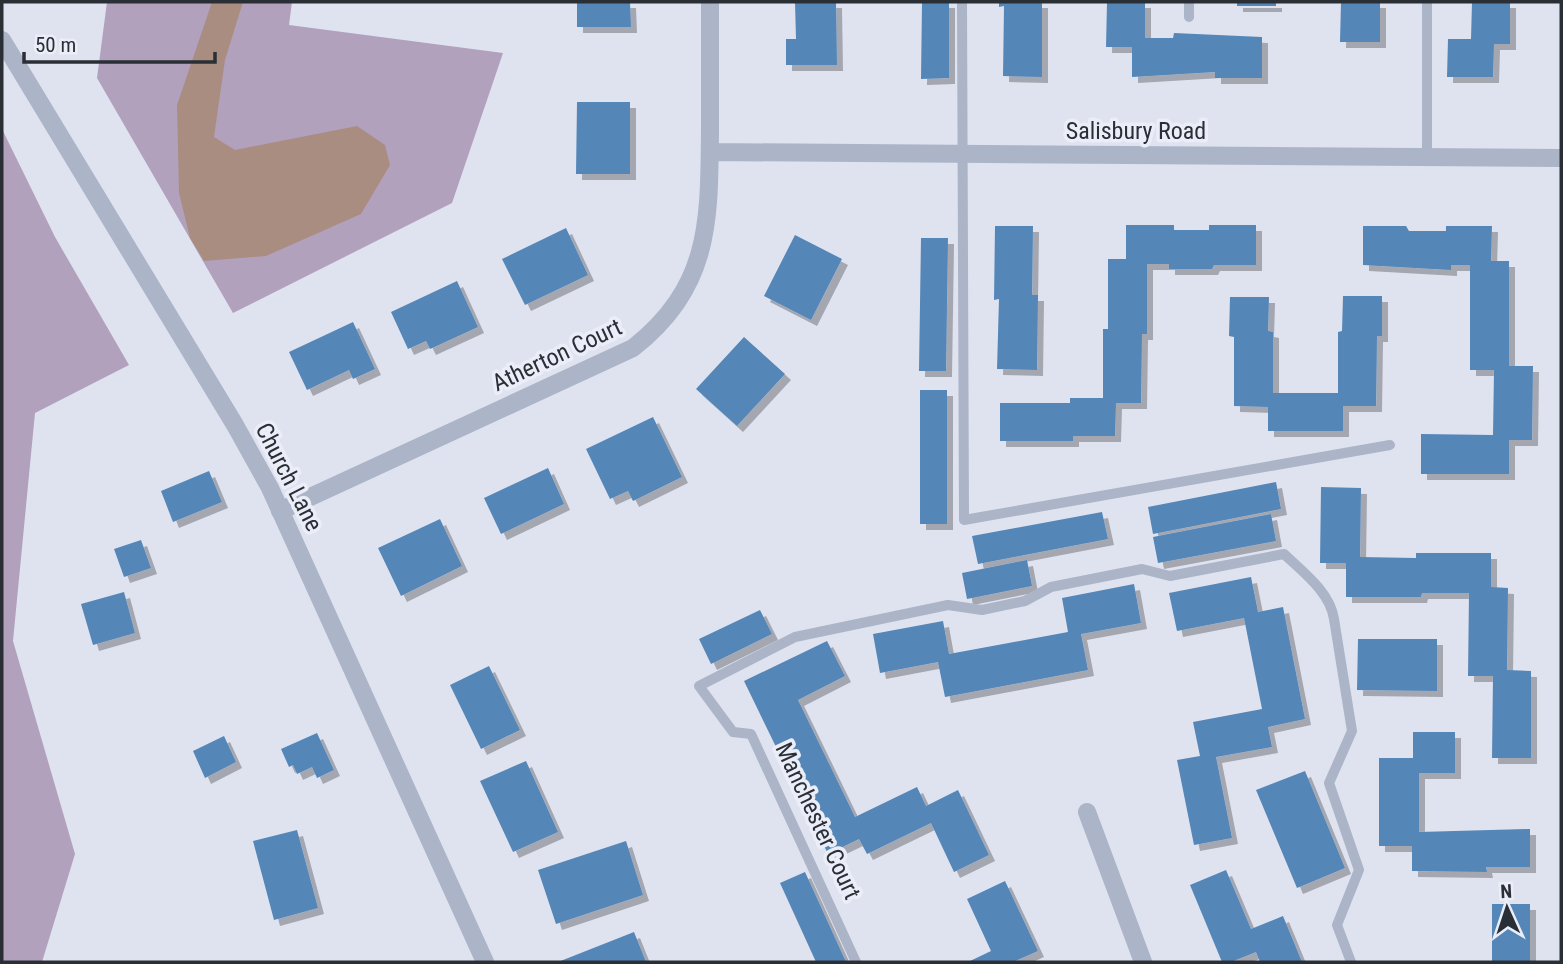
<svg xmlns="http://www.w3.org/2000/svg" width="1563" height="964" viewBox="0 0 1563 964" font-family="'Roboto Condensed',sans-serif">
<style>
.green{fill:#b2a1bd}
.water{fill:#aa8d81}
.building{fill:#5586b8;filter:url(#shadow)}
.lines{fill:none;stroke-linecap:round;stroke-linejoin:round}
.service{stroke:#acb4c7;stroke-width:10}
.minor{stroke:#acb4c7;stroke-width:18}
.tertiary{stroke:#acb4c7;stroke-width:18}
.labels{text-anchor:middle;stroke-width:7;stroke-linejoin:round;paint-order:stroke}
.street-label{font-size:24px;fill:#2a2f36;stroke:#ebeef8}
</style>
<defs>
<filter id="shadow"><feDropShadow dx="6" dy="6" stdDeviation="0" flood-color="#0004"/></filter>
</defs>
<rect width="100%" height="100%" fill="#dfe3f0"/>
<path class="green" d="M 107,2 L 292,2 L 289,25 L 503,53 L 452,203 L 233,313 L 97,78 Z
M 2,129 L 55,237 L 129,365 L 35,413 L 13,641 L 75,854 L 42,962 L 2,962 Z"/>
<path class="water" d="M 212,2 L 243,2 L 225,60 L 214,137 L 235,150 L 357,126 L 385,145 L 390,165 L 361,214 L 266,256 L 204,261 L 190,238 L 179,193 L 177,105 Z"/>
<path class="building" d="M 577,2 L 630,2 L 631,27 L 577,27 Z
M 795,2 L 836,2 L 837,65 L 786,65 L 786,39 L 796,39 Z
M 922,2 L 949,2 L 949,78 L 921,79 Z
M 999,2 L 1042,2 L 1042,77 L 1003,76 L 1004,6 L 999,7 Z
M 1107,2 L 1145,2 L 1145,38 L 1173,38 L 1174,33 L 1262,37 L 1262,78 L 1215,78 L 1215,72 L 1132,77 L 1132,47 L 1106,47 Z
M 1237,2 L 1276,2 L 1276,6 L 1237,6 Z
M 1341,2 L 1380,2 L 1380,42 L 1340,42 Z
M 1472,2 L 1510,2 L 1510,44 L 1494,44 L 1493,77 L 1447,77 L 1448,39 L 1471,39 Z
M 577,102 L 630,102 L 630,174 L 576,174 Z
M 1126,225 L 1174,225 L 1174,230 L 1209,230 L 1209,225 L 1256,225 L 1256,265 L 1214,265 L 1212,269 L 1169,269 L 1169,264 L 1147,264 L 1147,334 L 1142,334 L 1141,403 L 1116,403 L 1115,436 L 1073,436 L 1073,441 L 1000,441 L 1000,403 L 1070,403 L 1070,398 L 1103,398 L 1103,329 L 1108,329 L 1108,259 L 1126,259 Z
M 995,226 L 1033,226 L 1032,295 L 1038,295 L 1037,370 L 997,369 L 999,299 L 994,300 Z
M 1363,226 L 1406,226 L 1409,231 L 1446,231 L 1446,226 L 1492,226 L 1491,261 L 1509,261 L 1509,366 L 1533,366 L 1532,440 L 1509,440 L 1509,474 L 1421,474 L 1421,434 L 1493,435 L 1494,370 L 1470,370 L 1470,265 L 1451,265 L 1451,270 L 1363,265 Z
M 566,228 L 588,275 L 525,305 L 502,259 Z
M 795,235 L 842,259 L 811,320 L 764,296 Z
M 921,238 L 948,238 L 946,371 L 919,371 Z
M 457,281 L 478,327 L 430,349 L 426,341 L 408,349 L 391,312 Z
M 1343,296 L 1382,296 L 1382,336 L 1377,336 L 1376,406 L 1343,406 L 1343,431 L 1268,431 L 1268,407 L 1234,406 L 1234,337 L 1229,336 L 1230,297 L 1269,297 L 1268,331 L 1273,332 L 1273,393 L 1338,393 L 1338,332 L 1342,331 Z
M 353,322 L 375,369 L 353,379 L 349,370 L 307,390 L 289,352 Z
M 744,337 L 785,374 L 737,426 L 696,389 Z
M 920,390 L 947,390 L 947,524 L 920,524 Z
M 653,417 L 682,477 L 633,501 L 628,491 L 610,499 L 586,449 Z
M 548,468 L 564,504 L 501,534 L 484,498 Z
M 209,471 L 222,502 L 173,522 L 161,491 Z
M 1276,482 L 1281,509 L 1153,534 L 1148,507 Z
M 1321,487 L 1361,488 L 1360,557 L 1416,558 L 1416,553 L 1491,553 L 1491,587 L 1508,588 L 1507,670 L 1531,671 L 1531,758 L 1492,758 L 1493,676 L 1468,676 L 1469,593 L 1422,593 L 1421,597 L 1346,597 L 1346,563 L 1320,563 Z
M 1102,512 L 1108,539 L 978,564 L 972,536 Z
M 1271,514 L 1276,541 L 1158,563 L 1153,537 Z
M 440,519 L 462,566 L 401,596 L 378,548 Z
M 141,540 L 151,568 L 124,577 L 114,549 Z
M 1027,560 L 1032,586 L 967,599 L 962,573 Z
M 1251,577 L 1258,612 L 1283,607 L 1305,719 L 1268,727 L 1272,747 L 1216,757 L 1232,838 L 1194,845 L 1177,760 L 1200,756 L 1193,722 L 1262,709 L 1244,618 L 1177,631 L 1169,593 Z
M 1134,584 L 1141,623 L 1081,634 L 1088,670 L 945,697 L 938,662 L 880,673 L 873,634 L 943,621 L 949,654 L 1041,637 L 1068,632 L 1062,598 Z
M 124,592 L 135,633 L 93,645 L 81,604 Z
M 760,610 L 772,634 L 711,664 L 699,639 Z
M 1358,639 L 1437,639 L 1437,691 L 1357,690 Z
M 827,641 L 845,676 L 798,700 L 855,817 L 917,787 L 926,806 L 958,790 L 989,855 L 954,872 L 931,823 L 867,854 L 859,839 L 828,854 L 744,681 Z
M 489,666 L 520,730 L 481,749 L 450,685 Z
M 1413,732 L 1455,732 L 1455,773 L 1419,773 L 1419,832 L 1530,829 L 1530,867 L 1486,867 L 1487,872 L 1412,871 L 1412,846 L 1379,846 L 1379,758 L 1413,758 Z
M 317,733 L 334,770 L 317,778 L 312,767 L 297,774 L 293,765 L 289,767 L 281,749 Z
M 224,736 L 236,762 L 205,778 L 193,751 Z
M 526,761 L 558,832 L 513,852 L 480,781 Z
M 1305,771 L 1345,868 L 1297,888 L 1256,790 Z
M 297,830 L 318,908 L 274,920 L 253,841 Z
M 626,841 L 643,895 L 556,924 L 538,870 Z
M 1226,870 L 1251,929 L 1283,916 L 1302,962 L 1260,962 L 1256,952 L 1231,962 L 1222,962 L 1190,885 Z
M 805,872 L 846,962 L 816,962 L 780,883 Z
M 1005,881 L 1038,951 L 1013,962 L 968,962 L 991,951 L 967,899 Z
M 1492,904 L 1530,904 L 1530,962 L 1492,962 Z
M 634,932 L 646,962 L 558,962 Z"/>
<g class="lines">
<path class="service" d="M 962,2 L 964,520 L 1390,445
M 1427,2 L 1427,157
M 1189,17 L 1189,2
M 856,962 L 751,734 L 733,732 L 699,686 L 795,637 L 948,605 L 982,610 L 1025,601 L 1051,587 L 1142,569 L 1170,576 L 1284,554 C 1303,572 1330,592 1334,619 L 1352,731 L 1329,783 L 1359,870 L 1337,925 L 1351,962"/>
<path class="minor" d="M 710,152 L 1561,158
M 280,511 L 633,348 C 711,286 709,222 710,131 C 710,88 710,45 710,2
M 1087,812 L 1143,962"/>
<path class="tertiary" d="M 2,40 L 235,425 L 270,488 L 485,962"/>
</g>
<g class="labels">
<g class="street-label">
<text x="1136" y="139">Salisbury Road</text>
<text transform="translate(557 355) rotate(-25)" y="8">Atherton Court</text>
<text transform="translate(289 477) rotate(63)" y="8">Church Lane</text>
<text transform="translate(818 821) rotate(65)" y="8">Manchester Court</text>
</g>
</g>
<rect width="1563" height="964" fill="none" stroke="#2a2f36" stroke-width="7"/>
<g transform="translate(1507 908) rotate(357)" stroke="#ebeef8" stroke-width="5" paint-order="stroke">
<path d="M0-5L12 26L0 18L-12 26Z" fill="#2a2f36"/>
<text y="-10" font-size="19" font-weight="bold" text-anchor="middle" fill="#2a2f36">N</text>
</g>
<path d="M24 52v10h191v-10" fill="none" stroke="#2a2f36" stroke-width="3.5"/>
<text x="35" y="52" font-size="21" fill="#2a2f36" stroke="#ebeef8" stroke-width="5" paint-order="stroke">50 m</text>
</svg>
